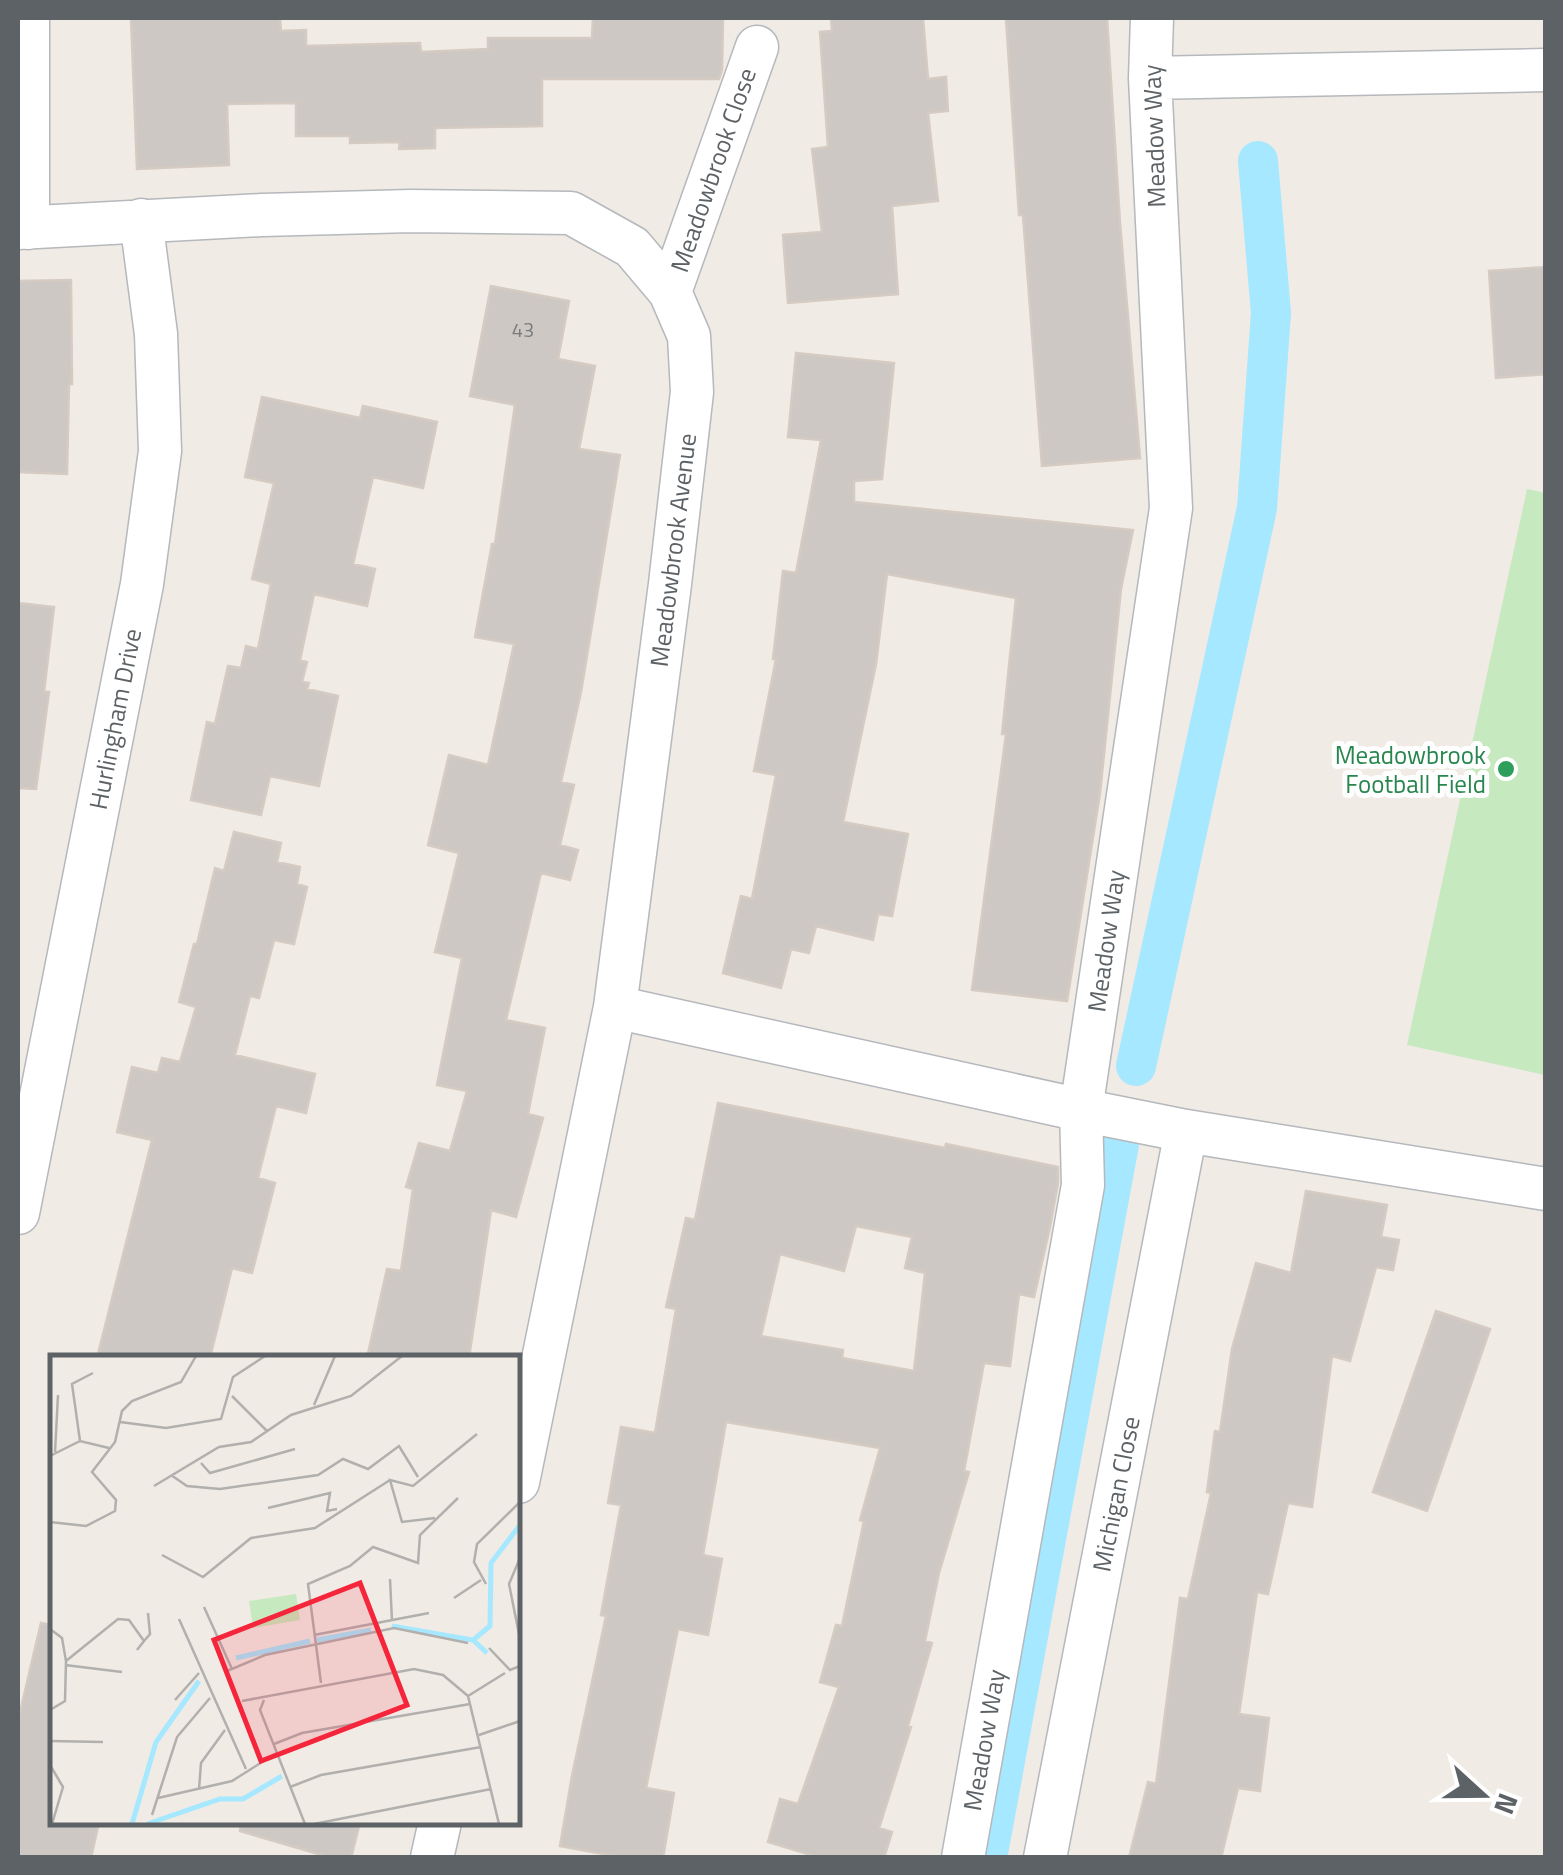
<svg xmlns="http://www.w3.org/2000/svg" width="1563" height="1875" viewBox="0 0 1563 1875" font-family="'Titillium Web',sans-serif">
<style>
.green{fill:#c7e9bf}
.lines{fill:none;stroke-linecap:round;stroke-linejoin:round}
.canal{stroke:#a5e8ff;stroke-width:40}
.building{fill:#cdc8c3;stroke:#d5cbc2;stroke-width:2.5;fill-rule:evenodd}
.street-casing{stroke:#b5b8bc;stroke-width:45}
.street{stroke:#fff;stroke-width:42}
.leisure-dot{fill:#2e9e5b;stroke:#fff;stroke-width:4}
.labels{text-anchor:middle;stroke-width:10;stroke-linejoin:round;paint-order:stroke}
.number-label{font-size:20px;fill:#787c7d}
.street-label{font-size:25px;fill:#5c6266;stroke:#fff}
.leisure-label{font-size:25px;fill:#27864d;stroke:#fff;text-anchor:end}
.inset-river{fill:none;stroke:#a5e8ff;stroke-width:5}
.inset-road{fill:none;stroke:#b1b0ae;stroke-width:2.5}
.view{fill:#f5253b;fill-opacity:0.15;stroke:#f5253b;stroke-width:5}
.inset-edge{fill:none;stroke:#5c6266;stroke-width:5}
</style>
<rect width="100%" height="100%" fill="#f0ebe4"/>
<path class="green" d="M 1527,489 L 1546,493 L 1545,1075 L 1407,1045 Z"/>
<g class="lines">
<path class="canal" d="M 1136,1066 L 1257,508 L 1271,313 L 1258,161
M 987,1858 L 1119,1144"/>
</g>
<path class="building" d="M 131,18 L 280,18 L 281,31 L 306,30 L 306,46 L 420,43 L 421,52 L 488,49 L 488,38 L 592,38 L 593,18 L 723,18 L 722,70 L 719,79 L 542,79 L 542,126 L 435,128 L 435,148 L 399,149 L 400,142 L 350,143 L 350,136 L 296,136 L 296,103 L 227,104 L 229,165 L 137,169 Z
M 831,18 L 923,18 L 928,79 L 946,77 L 948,111 L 928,113 L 938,201 L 892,206 L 898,294 L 788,303 L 783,235 L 822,232 L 812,149 L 828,147 L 820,32 L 832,31 Z
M 1006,18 L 1107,18 L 1120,223 L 1140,458 L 1042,466 L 1023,215 L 1019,215 Z
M 1546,267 L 1546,374 L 1496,378 L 1489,271 Z
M 71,280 L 72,384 L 69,384 L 67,474 L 18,472 L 18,281 Z
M 491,286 L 569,301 L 558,359 L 595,366 L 579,449 L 620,455 L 581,692 L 561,782 L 574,785 L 560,845 L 578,850 L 570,880 L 541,873 L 506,1020 L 545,1028 L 528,1114 L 543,1118 L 516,1217 L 491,1210 L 469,1358 L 367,1358 L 387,1269 L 401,1271 L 413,1189 L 406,1187 L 419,1143 L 450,1151 L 467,1091 L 437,1085 L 462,958 L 435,952 L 459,853 L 428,845 L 449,755 L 488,765 L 514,644 L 475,637 L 492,544 L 495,544 L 515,405 L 470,396 Z
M 796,353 L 894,363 L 882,479 L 854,481 L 854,502 L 1133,530 L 1121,589 L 1100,793 L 1067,1001 L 972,990 L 1006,734 L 1002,734 L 1016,598 L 887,574 L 876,664 L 843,822 L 908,834 L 892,916 L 878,914 L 873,940 L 816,926 L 809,953 L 791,949 L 781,988 L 723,973 L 741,896 L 752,899 L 776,775 L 754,771 L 776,659 L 773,659 L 783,571 L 796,573 L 821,440 L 788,437 Z
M 262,397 L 360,418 L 363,406 L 437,422 L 423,488 L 373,477 L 353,564 L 375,569 L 367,606 L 314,594 L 300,660 L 307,662 L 302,682 L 309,683 L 307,689 L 338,696 L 319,786 L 270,776 L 261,815 L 191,800 L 207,722 L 215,724 L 228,666 L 241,668 L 246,646 L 258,649 L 271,584 L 252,579 L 274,483 L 245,477 Z
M 18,603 L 54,607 L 44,692 L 49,692 L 36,789 L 18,788 Z
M 234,832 L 281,843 L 277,862 L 300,867 L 297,884 L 307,887 L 294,944 L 274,940 L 259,998 L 250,996 L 235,1055 L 315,1074 L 306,1113 L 276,1106 L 258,1178 L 275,1183 L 252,1273 L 232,1268 L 210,1358 L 97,1358 L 152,1140 L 117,1132 L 132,1067 L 158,1073 L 162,1058 L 180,1062 L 196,1007 L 179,1002 L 194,944 L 197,944 L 215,868 L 224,871 Z
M 718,1103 L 945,1148 L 946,1144 L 1058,1167 L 1058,1183 L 1050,1227 L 1034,1297 L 1019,1294 L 1010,1366 L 984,1363 L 964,1471 L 969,1472 L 939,1573 L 925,1641 L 932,1643 L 908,1726 L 911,1727 L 879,1828 L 892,1832 L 884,1858 L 821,1858 L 768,1842 L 780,1799 L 798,1804 L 839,1687 L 820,1682 L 836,1625 L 842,1626 L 864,1521 L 860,1520 L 880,1448 L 726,1422 L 703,1555 L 722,1559 L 708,1635 L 678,1629 L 646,1788 L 674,1793 L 663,1858 L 625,1858 L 560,1846 L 572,1776 L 606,1616 L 601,1615 L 621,1505 L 608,1503 L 621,1427 L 655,1433 L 676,1309 L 666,1307 L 686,1218 L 695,1220 ZM 856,1226 L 912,1237 L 905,1268 L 925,1273 L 914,1371 L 842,1358 L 843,1350 L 761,1336 L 780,1254 L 844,1271 Z
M 1306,1191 L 1387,1205 L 1381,1237 L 1399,1240 L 1393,1270 L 1376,1267 L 1350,1361 L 1332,1356 L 1312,1507 L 1288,1503 L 1268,1594 L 1257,1592 L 1239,1714 L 1269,1718 L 1260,1791 L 1238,1788 L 1221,1858 L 1129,1858 L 1148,1782 L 1156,1784 L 1180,1598 L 1188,1599 L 1211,1493 L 1207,1492 L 1215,1431 L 1220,1432 L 1232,1349 L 1256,1263 L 1291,1273 Z
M 1436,1311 L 1490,1329 L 1427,1511 L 1373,1492 Z
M 41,1623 L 52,1625 L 52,1822 L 99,1822 L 91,1858 L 18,1858 L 18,1721 Z
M 241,1822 L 360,1822 L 351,1858 L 332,1858 L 240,1831 Z"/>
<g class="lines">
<defs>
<path id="street" d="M 1150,78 L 1546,70
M 18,228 L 262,215 L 411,211 L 571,213 L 632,247 L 670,292 L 689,336 L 692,392 L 670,584 L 615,1007 L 518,1482
M 28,228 L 28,18
M 670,292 L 757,47
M 615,1007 L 1081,1110 L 1186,1131 L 1546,1189
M 18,1213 L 142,584 L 160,451 L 156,334 L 141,220
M 432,1858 L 440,1822
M 963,1858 L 1083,1185 L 1081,1110 L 1171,508 L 1150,78 L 1152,18
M 1045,1858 L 1186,1131"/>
</defs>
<use href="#street" class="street-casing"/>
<use href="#street" class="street"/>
</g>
<circle class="leisure-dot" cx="1506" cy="769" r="10"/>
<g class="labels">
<g class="number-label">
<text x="523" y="337">43</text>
</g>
<g class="street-label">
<text transform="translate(1154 136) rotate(-92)" y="9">Meadow Way</text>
<text transform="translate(713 170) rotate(-71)" y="9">Meadowbrook Close</text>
<text transform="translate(673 550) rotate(-83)" y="9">Meadowbrook Avenue</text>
<text transform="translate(115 719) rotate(-79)" y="9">Hurlingham Drive</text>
<text transform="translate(1106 941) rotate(-82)" y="9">Meadow Way</text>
<text transform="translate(1116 1494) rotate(-79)" y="9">Michigan Close</text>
<text transform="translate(984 1740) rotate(-80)" y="9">Meadow Way</text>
</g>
<g class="leisure-label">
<text x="1486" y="764">Meadowbrook<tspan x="1486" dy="29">Football Field</tspan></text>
</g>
</g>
<g transform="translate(50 1355)">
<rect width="470" height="470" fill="#f0ebe4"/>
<path d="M 246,239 L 250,265 L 203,273 L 199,246 Z" fill="#c7e9bf"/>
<path class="inset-river" d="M 342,271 L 423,285 L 437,298M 267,285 L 321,275M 423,285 L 440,271 L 441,208 L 470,170M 186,303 L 260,286M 82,469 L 106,387 L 149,326M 97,469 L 170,444 L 193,444 L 232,421"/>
<path class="inset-road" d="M 182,41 L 217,76M 264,50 L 285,1M 70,67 L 116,73 L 171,64 L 183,22 L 215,1M 30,86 L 22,29 L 43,18M 5,97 L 8,40M 0,101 L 30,86 L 59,93M 151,108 L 160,118 L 245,94M 121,120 L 137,131 L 170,134 L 268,120 L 293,104 L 318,114 L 349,91 L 368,122M 104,131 L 169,92 L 201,87 L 241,60 L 301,41 L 352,1M 218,153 L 280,138 L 277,156 L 287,154M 385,163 L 352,167 L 340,125 L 363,131 L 427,79M 0,167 L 36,171 L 65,156 L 66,145 L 42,117 L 65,87 L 72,56 L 82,46 L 131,27 L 146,1M 112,200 L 153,222 L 201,183 L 265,173 L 340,125M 470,203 L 459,229 L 470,284M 340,224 L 342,266M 436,229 L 424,207 L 427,189 L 470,147M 404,243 L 431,225M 154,252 L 182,314M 129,264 L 196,414M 0,274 L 12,283 L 16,306 L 15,346 L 0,355M 264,280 L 379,258M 94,286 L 100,279 L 98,258M 439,293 L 460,315 L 470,311M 16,306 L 68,264 L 79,265 L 94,286 L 87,295M 15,310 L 72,317M 177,316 L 215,300 L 344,273 L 418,288M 271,328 L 258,229 L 300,211 L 323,192 L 368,208 L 370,180 L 408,143M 418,341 L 455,318M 125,345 L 149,318M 214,345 L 210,355 L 255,469M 192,346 L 364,314 L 393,320 L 418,341 L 449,469M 429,380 L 470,366M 0,386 L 53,387M 224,389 L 252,378 L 420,349M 0,410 L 13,432 L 2,469M 240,432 L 271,420 L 431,392M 149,435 L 151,408 L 175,375M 108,443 L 182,426 L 228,397M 102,460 L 127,382 L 160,343M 264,469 L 441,434"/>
<path class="view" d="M 310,228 L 357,350 L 211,406 L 164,285 Z"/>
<rect width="470" height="470" class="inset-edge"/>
</g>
<rect width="1563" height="1875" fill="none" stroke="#5c6266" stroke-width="40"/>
<g transform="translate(1483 1795) rotate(111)" stroke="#ffffff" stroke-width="8" paint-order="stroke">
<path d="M0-8L18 38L0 25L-18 38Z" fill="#5c6266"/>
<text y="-15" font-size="28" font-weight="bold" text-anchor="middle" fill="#5c6266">N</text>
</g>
</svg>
